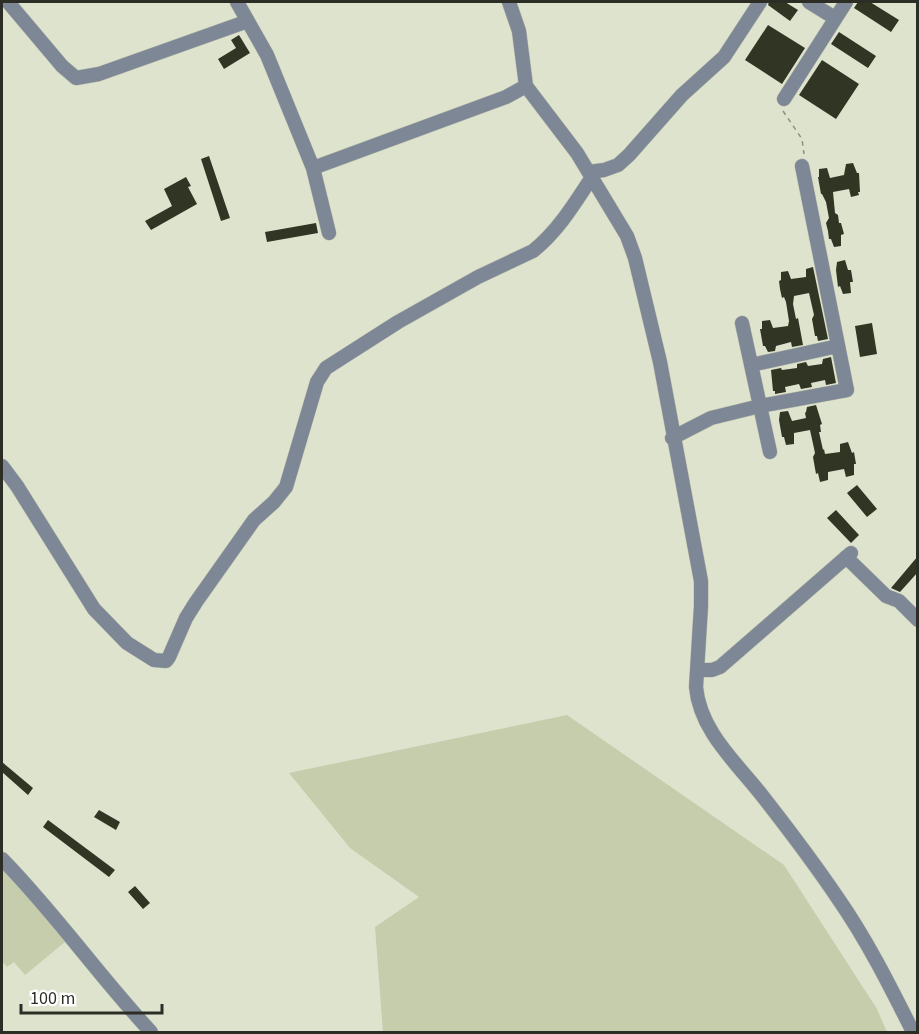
<svg xmlns="http://www.w3.org/2000/svg" width="919" height="1034" viewBox="0 0 919 1034" font-family="'Source Sans 3',sans-serif">
<style>
.green{fill:#c5cdac}
.building{fill:#313524}
.lines{fill:none;stroke-linecap:round;stroke-linejoin:round}
.minor-casing{stroke:#babfac;stroke-width:15}
.path{stroke:#8c9081;stroke-width:1.5;stroke-dasharray:4.5 4.5;stroke-linecap:butt}
.minor{stroke:#7e8796;stroke-width:14}
</style>
<rect width="100%" height="100%" fill="#dee3ce"/>
<path class="green" d="M 567,715 L 784,865 L 877,1009 L 887,1032 L 383,1032 L 375,927 L 419,897 L 350,848 L 289,773 Z
M 2,867 L 65,942 L 25,975 L 14,962 L 7,967 L 2,961 Z"/>
<path class="building" d="M 769,2 L 785,2 L 798,10 L 790,21 L 768,5 Z
M 858,2 L 870,2 L 899,20 L 891,32 L 854,8 Z
M 768,25 L 805,48 L 782,84 L 745,60 Z
M 839,32 L 876,56 L 868,68 L 831,44 Z
M 239,35 L 250,53 L 224,69 L 218,59 L 236,48 L 231,40 Z
M 822,60 L 859,84 L 836,119 L 799,95 Z
M 209,156 L 230,218 L 221,221 L 201,159 Z
M 853,163 L 857,173 L 859,173 L 860,192 L 858,192 L 859,195 L 851,197 L 849,189 L 833,192 L 835,213 L 838,215 L 839,223 L 841,223 L 844,234 L 841,235 L 841,246 L 834,247 L 831,239 L 829,239 L 828,231 L 826,223 L 829,218 L 826,202 L 822,194 L 821,194 L 818,177 L 819,177 L 819,169 L 827,168 L 830,178 L 844,175 L 846,164 Z
M 186,177 L 191,186 L 188,187 L 197,204 L 151,230 L 145,221 L 172,206 L 164,189 Z
M 316,223 L 318,233 L 267,242 L 265,232 Z
M 845,260 L 848,270 L 851,270 L 853,282 L 850,282 L 851,293 L 843,294 L 840,286 L 838,287 L 836,270 L 837,262 Z
M 813,267 L 828,339 L 818,341 L 817,336 L 815,336 L 812,319 L 814,315 L 809,293 L 794,296 L 793,304 L 796,319 L 798,318 L 803,345 L 792,347 L 791,342 L 776,346 L 775,351 L 768,352 L 765,346 L 763,346 L 760,329 L 762,329 L 762,321 L 770,320 L 773,328 L 788,326 L 789,321 L 786,302 L 784,297 L 782,298 L 780,289 L 779,281 L 781,280 L 781,272 L 788,271 L 791,279 L 806,277 L 806,269 Z
M 872,323 L 877,354 L 860,357 L 855,326 Z
M 831,357 L 836,383 L 826,385 L 825,380 L 811,383 L 812,387 L 801,389 L 799,384 L 785,387 L 786,392 L 775,394 L 775,391 L 773,391 L 771,370 L 781,368 L 782,370 L 797,368 L 797,364 L 806,362 L 808,366 L 822,364 L 823,359 Z
M 816,405 L 822,424 L 820,425 L 821,432 L 819,432 L 823,450 L 824,449 L 825,454 L 840,452 L 840,444 L 848,442 L 852,453 L 854,452 L 856,464 L 854,464 L 854,475 L 846,477 L 844,469 L 828,472 L 828,480 L 820,482 L 818,473 L 816,474 L 813,457 L 815,453 L 810,430 L 794,433 L 794,444 L 786,445 L 784,437 L 782,437 L 779,420 L 780,412 L 788,411 L 792,421 L 806,418 L 805,413 L 806,412 L 807,407 Z
M 857,485 L 877,509 L 867,517 L 847,493 Z
M 836,510 L 859,535 L 851,543 L 827,518 Z
M 918,556 L 918,572 L 900,592 L 891,588 Z
M 2,762 L 33,788 L 28,795 L 2,772 Z
M 99,810 L 120,822 L 116,830 L 94,817 Z
M 48,820 L 115,870 L 109,877 L 43,827 Z
M 135,886 L 150,903 L 143,909 L 128,892 Z"/>
<g class="lines">
<defs>
<path id="minor" d="M 8,2 L 62,66 L 76,78 L 99,74 L 248,21
M 237,2 L 267,55 L 313,168 L 329,233
M 509,2 L 519,31 L 526,86 L 577,153 L 627,236 L 635,258 L 660,362 L 701,581 L 701,606 L 696,687 C 700,732 738,764 764,798 C 789,830 814,863 837,897 C 867,940 890,986 913,1032
M 809,2 L 835,18
M 784,99 L 846,2
M 313,168 L 506,97 L 526,86
M 589,172 L 604,170 L 618,165 L 629,155 L 682,95 L 724,57 L 760,2
M 742,323 L 770,452
M 751,365 L 838,346
M 672,438 L 711,418 L 760,406 L 847,390 L 802,166
M 2,466 L 17,486 L 94,609 L 127,643 L 154,660 L 166,661 L 169,657 L 186,618 L 196,602 L 254,520 L 274,502 L 286,487 L 317,382 L 326,368 L 398,322 L 478,277 L 533,251 C 558,231 575,203 592,177
M 846,557 L 886,596 L 899,601 L 918,620
M 697,670 L 712,670 L 720,667 L 851,553
M 2,859 C 55,913 99,976 151,1032"/>
</defs>
<use href="#minor" class="minor-casing"/>
<path class="path" d="M 783,111 L 802,139 L 804,154"/>
<use href="#minor" class="minor"/>
</g>
<rect width="919" height="1034" fill="none" stroke="#2c2e26" stroke-width="6"/>
<path d="M21 1004v9h141v-9" fill="none" stroke="#2c2e26" stroke-width="3"/>
<text x="30" y="1004" font-size="18" fill="#2c2e26" stroke="#ffffff" stroke-width="4.5" paint-order="stroke">100 m</text>
</svg>
